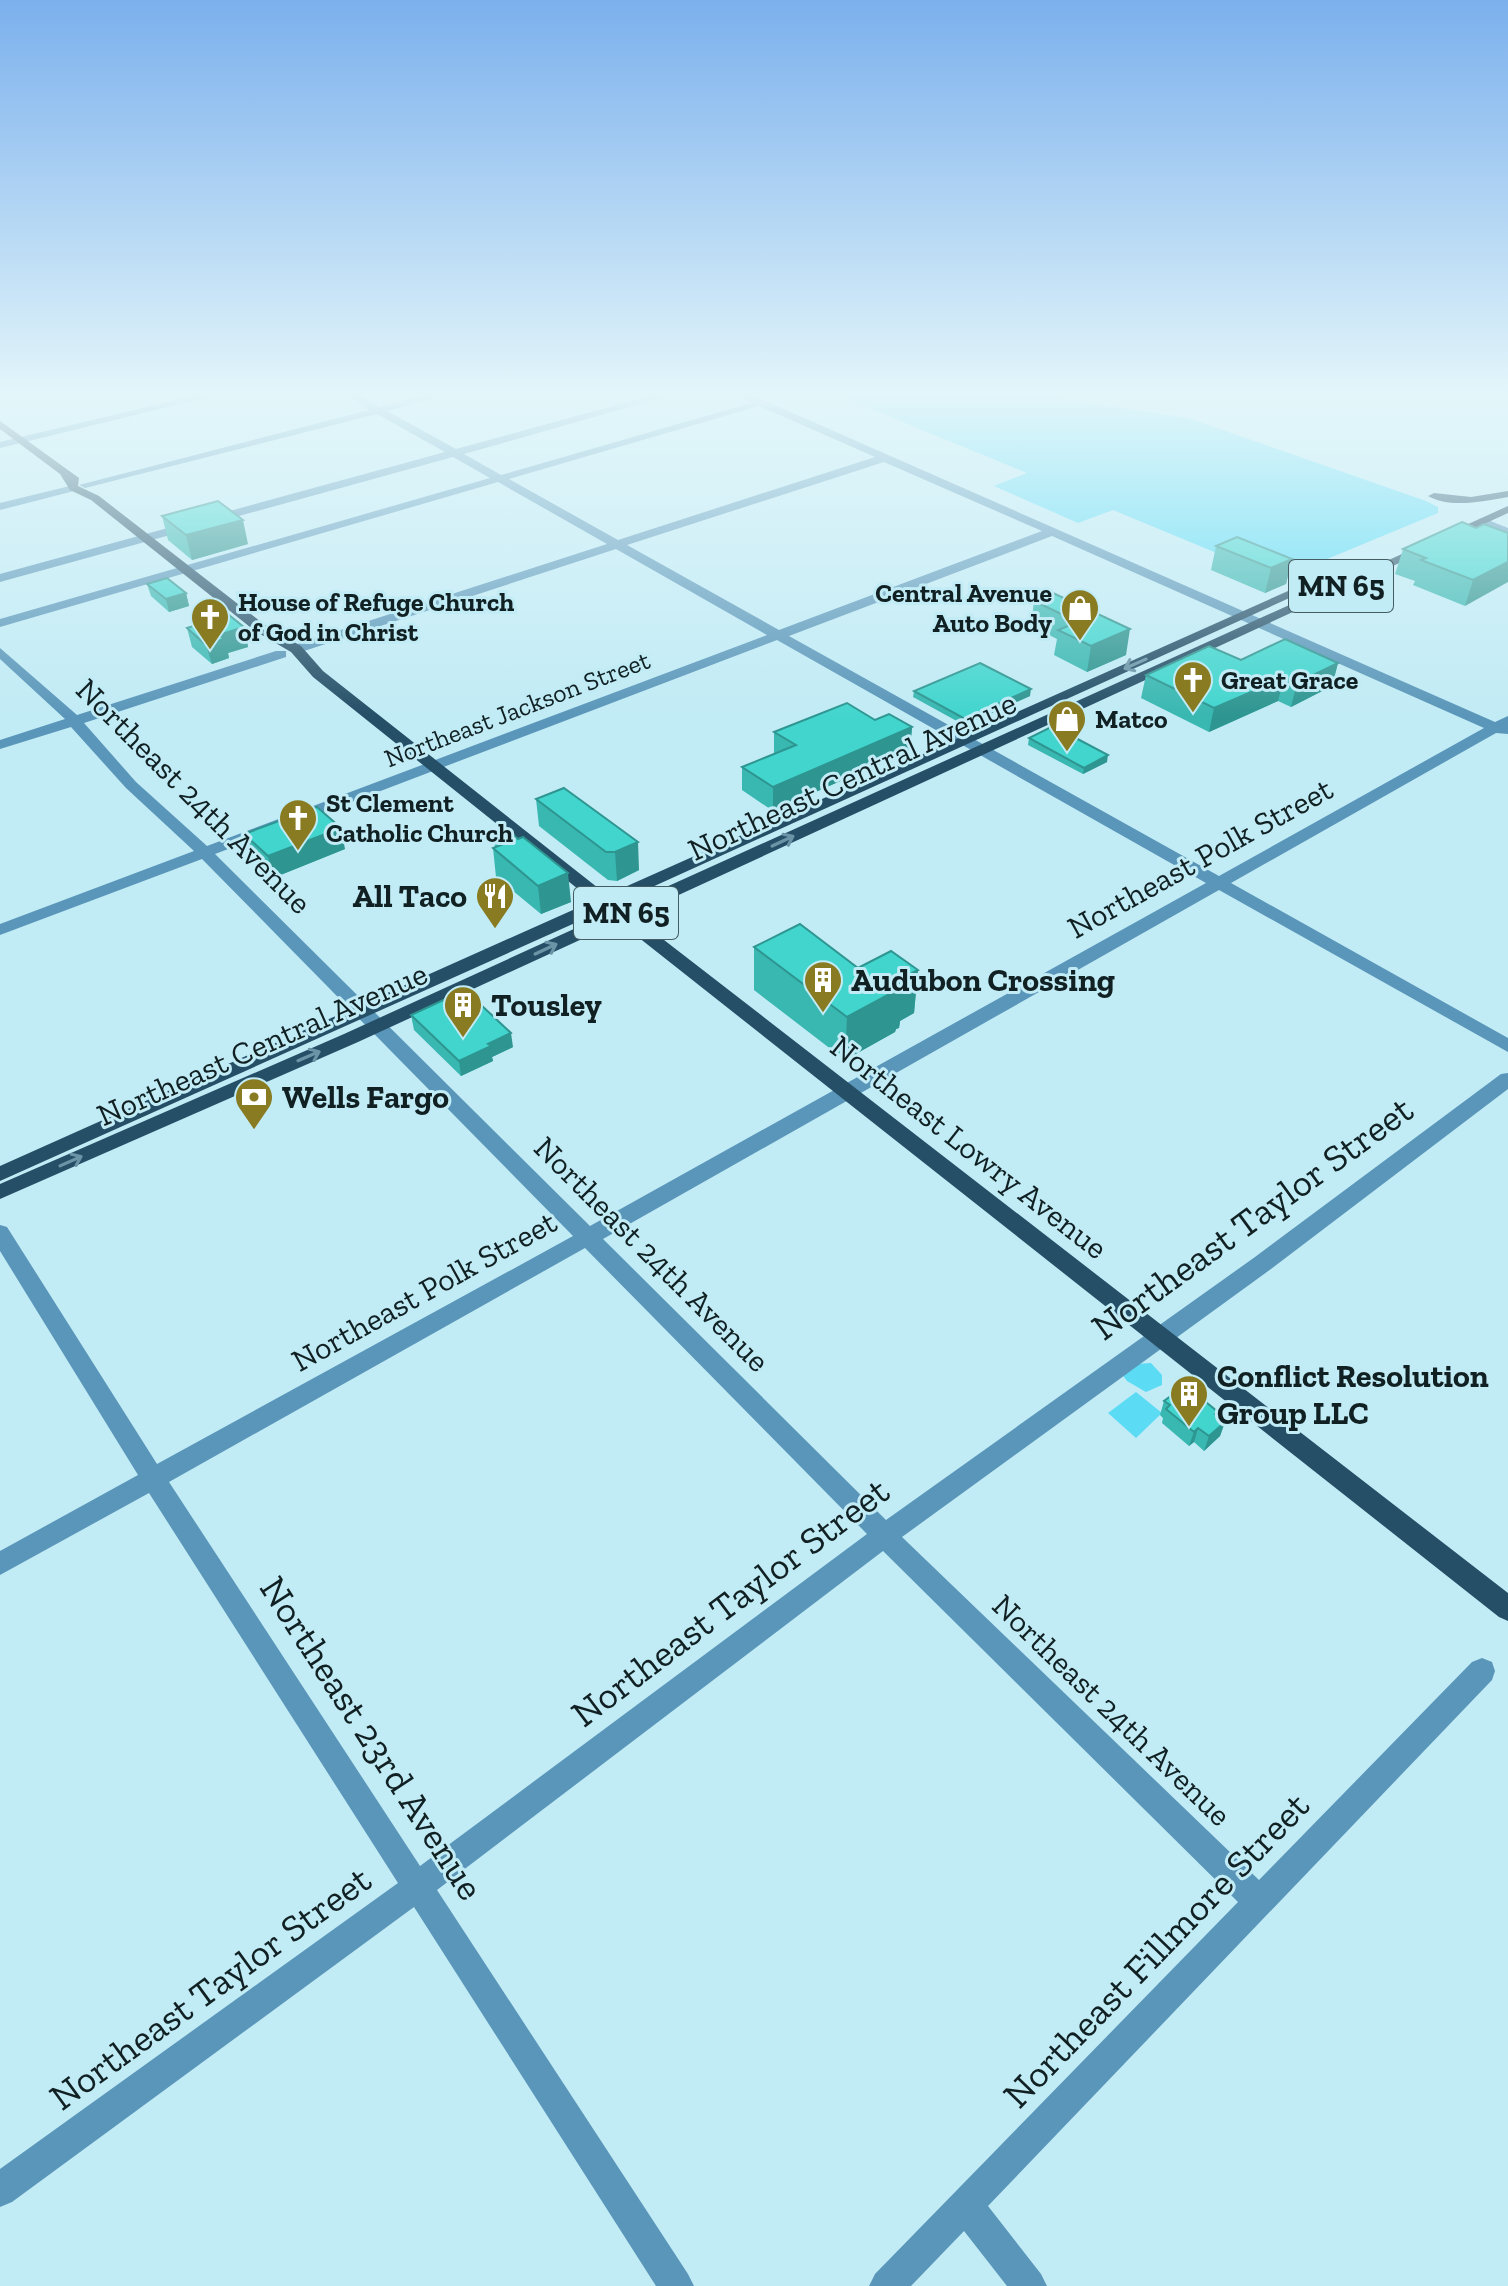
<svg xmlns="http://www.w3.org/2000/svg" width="1508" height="2286" viewBox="0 0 1508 2286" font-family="'Zilla Slab',serif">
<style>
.green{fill:#5cdbf5}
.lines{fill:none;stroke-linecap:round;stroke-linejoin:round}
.minor{fill:#5a96b9;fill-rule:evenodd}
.major{fill:#254f67;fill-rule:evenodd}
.wall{fill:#39b7b1}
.shaded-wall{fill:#2e9590}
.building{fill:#42d5ce;stroke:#2e9590;stroke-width:2}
.oneway{stroke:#6b95a7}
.labels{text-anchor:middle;stroke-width:6;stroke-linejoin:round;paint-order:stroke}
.far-poi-label{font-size:26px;font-weight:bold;fill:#102023;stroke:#c1ebf5;text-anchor:start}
.far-street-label{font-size:26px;fill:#102023;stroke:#c1ebf5}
.shield{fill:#c1ebf5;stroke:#455d62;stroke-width:2}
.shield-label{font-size:30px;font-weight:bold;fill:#102023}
.street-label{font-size:32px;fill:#102023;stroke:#c1ebf5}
.poi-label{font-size:32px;font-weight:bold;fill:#102023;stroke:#c1ebf5;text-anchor:start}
.near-street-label{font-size:38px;fill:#102023;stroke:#c1ebf5}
</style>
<rect width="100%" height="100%" fill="#c1ebf5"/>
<path class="green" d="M 837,395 L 1039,395 L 1188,418 L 1426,501 L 1438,507 L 1438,513 L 1279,579 L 1113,510 L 1078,523 L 994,486 L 1027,473 Z
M 1151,1363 L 1162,1375 L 1162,1385 L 1146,1392 L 1127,1381 L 1121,1373 L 1135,1364 Z
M 1136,1392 L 1162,1413 L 1136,1438 L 1108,1413 Z"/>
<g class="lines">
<path class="minor" d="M 197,395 L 217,395 L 0,448 L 0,442 Z
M 346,395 L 359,395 L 380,407 L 425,395 L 444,395 L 387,411 L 456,449 L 653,395 L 671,395 L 464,454 L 501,475 L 751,403 L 737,395 L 752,395 L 1495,722 L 1508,716 L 1508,734 L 1496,733 L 1231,883 L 1508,1038 L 1508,1052 L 1219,890 L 603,1239 L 886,1520 L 1255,1257 L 1501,1074 L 1508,1073 L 1508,1089 L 1271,1269 L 902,1537 L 1259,1880 L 1472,1662 L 1482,1658 L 1492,1662 L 1495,1671 L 1492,1680 L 988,2206 L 1041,2274 L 1047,2286 L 1007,2286 L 964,2231 L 911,2286 L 869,2286 L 875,2274 L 1238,1902 L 883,1551 L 437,1890 L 688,2274 L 694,2286 L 656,2286 L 414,1907 L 12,2202 L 0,2207 L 0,2169 L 398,1883 L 149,1493 L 0,1575 L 0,1551 L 138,1475 L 0,1251 L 0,1225 L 7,1227 L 157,1464 L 573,1236 L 202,859 L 0,935 L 0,924 L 194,851 L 126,788 L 71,727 L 0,749 L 0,740 L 65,719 L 0,659 L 0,648 L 77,715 L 276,651 L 286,651 L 286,657 L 84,723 L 136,782 L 207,846 L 767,635 L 616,549 L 301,652 L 291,652 L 291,646 L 607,544 L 498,482 L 0,627 L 0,619 L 490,478 L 453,457 L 0,582 L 0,574 L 445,452 L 377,414 L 85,488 L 79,485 L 369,410 ZM 759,406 L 875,457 L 618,540 L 509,479 ZM 884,462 L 1042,531 L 779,630 L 627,545 ZM 1052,536 L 1484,728 L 1219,876 L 789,636 ZM 777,640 L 1206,883 L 590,1226 L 215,854 ZM 585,1248 L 867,1534 L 420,1866 L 169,1482 Z
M 74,485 L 78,486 L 78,490 L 0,510 L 0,503 Z
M 1483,518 L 1508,528 L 1508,536 L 1479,525 L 1479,519 Z"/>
<path class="major" d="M 0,421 L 79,478 L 78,486 L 99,496 L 265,625 L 301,646 L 323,671 L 607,895 L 1297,587 L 1307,590 L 617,903 L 622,907 L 1508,506 L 1508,513 L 633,916 L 1508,1593 L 1508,1621 L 1499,1617 L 619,922 L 358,1042 L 0,1199 L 0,1184 L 344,1034 L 609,913 L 604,910 L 0,1181 L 0,1166 L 593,901 L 313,677 L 291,652 L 255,631 L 91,500 L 70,490 L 60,474 L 0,429 Z
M 1508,491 L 1508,497 C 1484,501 1450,509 1428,496 L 1434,493 L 1471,497 Z"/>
</g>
<path class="wall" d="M 162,516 L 248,544 L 192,560 L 168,540 Z
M 1476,528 L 1508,533 L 1465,606 L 1413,585 L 1415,581 L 1395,574 L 1403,549 Z
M 1216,546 L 1292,559 L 1286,584 L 1265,593 L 1211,570 Z
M 147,584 L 186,593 L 189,606 L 169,612 L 151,596 Z
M 1053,593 L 1126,655 L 1087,672 L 1054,655 L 1057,639 L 1031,626 L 1034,601 Z
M 244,627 L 248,647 L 228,653 L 229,658 L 212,664 L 192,647 L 187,628 Z
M 1241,660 L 1338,663 L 1332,686 L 1291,707 L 1278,701 L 1209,732 L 1141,698 L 1146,675 Z
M 914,691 L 1030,696 L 964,725 L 913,697 Z
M 875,720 L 912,727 L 910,750 L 773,811 L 742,790 L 742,767 L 774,754 L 774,732 Z
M 1029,738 L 1107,762 L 1083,774 L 1028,745 Z
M 564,788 L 639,870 L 617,881 L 608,880 L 539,826 L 536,799 Z
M 244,834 L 345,849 L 273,878 L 250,855 Z
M 494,840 L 571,902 L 541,914 L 496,877 L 493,848 L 495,847 Z
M 754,947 L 858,968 L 918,970 L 914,1013 L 900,1021 L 899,1028 L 896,1029 L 895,1032 L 845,1060 L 754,990 Z
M 411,1015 L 513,1047 L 492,1057 L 493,1061 L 461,1076 L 414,1030 Z
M 1164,1401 L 1218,1412 L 1217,1416 L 1225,1422 L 1220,1436 L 1204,1451 L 1194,1442 L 1189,1446 L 1162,1423 L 1163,1418 L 1160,1415 Z"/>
<path class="shaded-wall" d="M 243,520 L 248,544 L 192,560 L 186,535 Z
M 1292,559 L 1286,584 L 1265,593 L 1271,568 Z
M 1508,562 L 1508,582 L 1465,606 L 1473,580 Z
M 186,593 L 189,606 L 169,612 L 166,599 Z
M 244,627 L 248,647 L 228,653 L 229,658 L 212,664 L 206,645 L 219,635 Z
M 1130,629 L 1126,655 L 1087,672 L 1091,646 Z
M 1338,663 L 1332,686 L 1291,707 L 1297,683 Z
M 1284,678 L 1278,701 L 1209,732 L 1214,708 Z
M 1031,689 L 1030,696 L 964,725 L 965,719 Z
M 912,727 L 910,750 L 773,811 L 773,787 Z
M 1108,755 L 1107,762 L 1083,774 L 1084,768 Z
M 341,828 L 345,849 L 273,878 L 268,856 Z
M 638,842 L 639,870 L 617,881 L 615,852 Z
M 568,873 L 571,902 L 541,914 L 538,886 Z
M 918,970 L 914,1013 L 900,1021 L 899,1028 L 896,1029 L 895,1032 L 845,1060 L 847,1017 L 897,981 Z
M 511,1033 L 513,1047 L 492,1057 L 493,1061 L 461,1076 L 459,1061 L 488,1044 Z
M 1225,1422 L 1220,1436 L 1204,1451 L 1209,1436 Z
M 1198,1428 L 1194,1442 L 1189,1446 L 1194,1432 Z"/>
<path class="building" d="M 218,501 L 243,520 L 186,535 L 162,516 Z
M 1462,522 L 1476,528 L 1484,524 L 1508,533 L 1508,562 L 1473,580 L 1421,560 L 1426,558 L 1403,549 Z
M 1237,537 L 1292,559 L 1271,568 L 1216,546 Z
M 167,578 L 186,593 L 166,599 L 147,584 Z
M 1053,593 L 1130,629 L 1091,646 L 1058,630 L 1078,622 L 1034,601 Z
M 229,615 L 244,627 L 219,635 L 224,639 L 206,645 L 187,628 Z
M 1285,639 L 1338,663 L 1297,683 L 1284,678 L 1214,708 L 1146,675 L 1209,646 L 1241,660 Z
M 980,663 L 1031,689 L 965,719 L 914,691 Z
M 847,703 L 875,720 L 889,714 L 912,727 L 773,787 L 742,767 L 796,745 L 774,732 Z
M 1053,726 L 1108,755 L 1084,768 L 1029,738 Z
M 564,788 L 638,842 L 615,852 L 606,852 L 536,799 Z
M 317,807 L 341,828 L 268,856 L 244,834 Z
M 511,833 L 518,839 L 523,837 L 568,873 L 538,886 L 493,848 L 501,845 L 494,840 Z
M 800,924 L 858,968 L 891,951 L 918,970 L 897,981 L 903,985 L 897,988 L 899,989 L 847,1017 L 754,947 Z
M 465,990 L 511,1033 L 488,1044 L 491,1046 L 459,1061 L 411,1015 Z
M 1190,1389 L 1218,1412 L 1215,1414 L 1225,1422 L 1209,1436 L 1198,1428 L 1194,1432 L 1166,1409 L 1170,1405 L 1164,1401 L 1179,1390 Z"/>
<defs><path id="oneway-shaft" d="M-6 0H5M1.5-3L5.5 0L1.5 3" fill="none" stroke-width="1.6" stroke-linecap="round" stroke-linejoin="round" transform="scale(2)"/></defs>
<g class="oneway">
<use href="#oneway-shaft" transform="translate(1135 664) rotate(156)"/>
<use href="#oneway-shaft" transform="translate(783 841) rotate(-25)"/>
<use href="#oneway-shaft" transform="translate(546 949) rotate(-25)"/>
<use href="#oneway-shaft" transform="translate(309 1056) rotate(-23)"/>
<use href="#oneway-shaft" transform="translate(71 1161) rotate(-24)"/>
</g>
<linearGradient id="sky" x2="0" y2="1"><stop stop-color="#7bb0ed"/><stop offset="0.55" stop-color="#e3f6fa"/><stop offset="1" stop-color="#e3f6fa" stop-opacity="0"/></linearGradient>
<rect width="1508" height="716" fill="url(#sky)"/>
<defs>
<symbol id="shop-pin" viewBox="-11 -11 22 30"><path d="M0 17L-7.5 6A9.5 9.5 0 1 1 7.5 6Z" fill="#897b21" stroke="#c1ebf5"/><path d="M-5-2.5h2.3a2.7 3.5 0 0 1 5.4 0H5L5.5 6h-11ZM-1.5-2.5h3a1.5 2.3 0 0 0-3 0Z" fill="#fff"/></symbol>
<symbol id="church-pin" viewBox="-11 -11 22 30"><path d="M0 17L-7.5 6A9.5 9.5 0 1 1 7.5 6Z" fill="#897b21" stroke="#c1ebf5"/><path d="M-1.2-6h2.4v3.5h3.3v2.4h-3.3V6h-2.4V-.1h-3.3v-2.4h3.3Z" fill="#fff"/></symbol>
<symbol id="restaurant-pin" viewBox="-11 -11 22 30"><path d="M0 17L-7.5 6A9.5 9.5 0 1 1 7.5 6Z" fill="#897b21" stroke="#c1ebf5"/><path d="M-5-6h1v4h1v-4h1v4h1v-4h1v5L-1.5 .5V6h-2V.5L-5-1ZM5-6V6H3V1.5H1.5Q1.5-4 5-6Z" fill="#fff"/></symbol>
<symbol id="building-pin" viewBox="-11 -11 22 30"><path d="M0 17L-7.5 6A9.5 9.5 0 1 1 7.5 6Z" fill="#897b21" stroke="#c1ebf5"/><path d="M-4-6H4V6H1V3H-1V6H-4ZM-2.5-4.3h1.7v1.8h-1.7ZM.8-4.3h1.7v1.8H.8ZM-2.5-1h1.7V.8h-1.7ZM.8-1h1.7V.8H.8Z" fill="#fff"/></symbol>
<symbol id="bank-pin" viewBox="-11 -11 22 30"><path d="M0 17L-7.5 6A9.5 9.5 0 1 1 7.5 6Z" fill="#897b21" stroke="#c1ebf5"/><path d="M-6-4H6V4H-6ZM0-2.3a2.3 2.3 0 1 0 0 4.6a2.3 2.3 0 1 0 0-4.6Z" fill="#fff"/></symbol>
</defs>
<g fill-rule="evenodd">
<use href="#shop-pin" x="1058" y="586" width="44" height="60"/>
<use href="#church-pin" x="188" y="595" width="44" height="60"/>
<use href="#church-pin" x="1171" y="658" width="44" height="60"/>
<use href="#shop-pin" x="1045" y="697" width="44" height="60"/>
<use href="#church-pin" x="276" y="796" width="44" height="60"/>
<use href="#restaurant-pin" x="473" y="874" width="44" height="60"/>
<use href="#building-pin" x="801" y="958" width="44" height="60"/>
<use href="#building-pin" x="441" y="983" width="44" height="60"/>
<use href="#bank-pin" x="232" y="1075" width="44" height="60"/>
<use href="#building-pin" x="1167" y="1372" width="44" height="60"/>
</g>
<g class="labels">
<g class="far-poi-label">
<text x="1052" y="602" text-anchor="end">Central Avenue<tspan x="1052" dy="30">Auto Body</tspan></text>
<text x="238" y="611">House of Refuge Church<tspan x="238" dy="30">of God in Christ</tspan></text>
<text x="1221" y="689">Great Grace</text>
<text x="1095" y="728">Matco</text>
<text x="326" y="812">St Clement<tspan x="326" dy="30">Catholic Church</tspan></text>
</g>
<g class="far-street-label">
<text transform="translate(517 709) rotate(-21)" y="9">Northeast Jackson Street</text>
</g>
<g class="shield">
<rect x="1289" y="560" width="104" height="52" rx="6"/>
<rect x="574" y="887" width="104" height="52" rx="6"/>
</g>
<g class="shield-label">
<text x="1341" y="596">MN 65</text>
<text x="626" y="923">MN 65</text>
</g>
<g class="street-label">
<text transform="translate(852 776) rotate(-25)" y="11">Northeast Central Avenue</text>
<text transform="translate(194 796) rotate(45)" y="11">Northeast 24th Avenue</text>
<text transform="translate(1200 858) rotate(-29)" y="11">Northeast Polk Street</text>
<text transform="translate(262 1044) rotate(-24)" y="11">Northeast Central Avenue</text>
<text transform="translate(969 1147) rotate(38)" y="11">Northeast Lowry Avenue</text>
<text transform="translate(652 1254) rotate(45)" y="11">Northeast 24th Avenue</text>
<text transform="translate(424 1291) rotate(-29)" y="11">Northeast Polk Street</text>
<text transform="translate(1112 1710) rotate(44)" y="11">Northeast 24th Avenue</text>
</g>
<g class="poi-label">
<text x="467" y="907" text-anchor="end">All Taco</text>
<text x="851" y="991">Audubon Crossing</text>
<text x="491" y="1016">Tousley</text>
<text x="282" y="1108">Wells Fargo</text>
<text x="1217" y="1387">Conflict Resolution<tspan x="1217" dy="37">Group LLC</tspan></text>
</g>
<g class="near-street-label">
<text transform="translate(1252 1218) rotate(-36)" y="13">Northeast Taylor Street</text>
<text transform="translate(730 1602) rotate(-37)" y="13">Northeast Taylor Street</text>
<text transform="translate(372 1738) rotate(57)" y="13">Northeast 23rd Avenue</text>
<text transform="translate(1156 1950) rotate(-46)" y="13">Northeast Fillmore Street</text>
<text transform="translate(210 1988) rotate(-36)" y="13">Northeast Taylor Street</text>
</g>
</g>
</svg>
